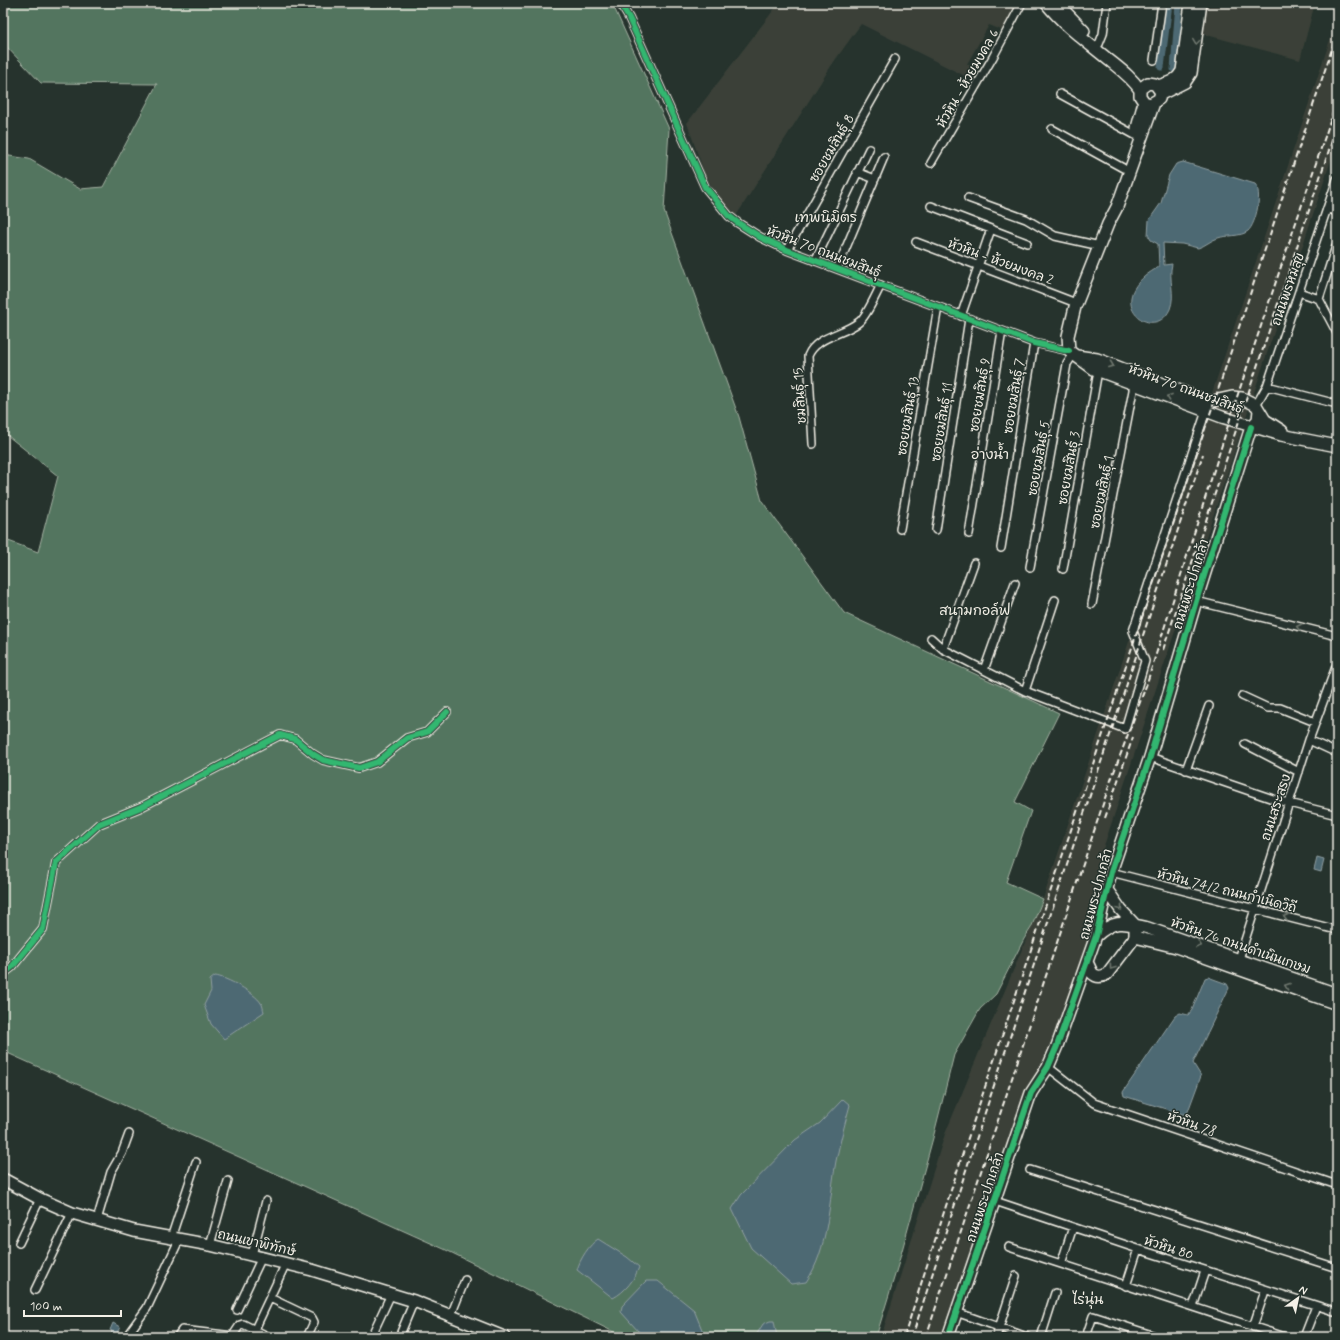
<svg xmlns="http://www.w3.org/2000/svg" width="1340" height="1340" viewBox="0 0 1340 1340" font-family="Mynerve,'Playpen Sans Thai',sans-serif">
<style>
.built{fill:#3a4138}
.green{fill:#53745e;stroke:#a4b2a3}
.water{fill:#4d6973;stroke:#909fa2}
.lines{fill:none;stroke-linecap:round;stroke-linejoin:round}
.canal{stroke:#4d6973;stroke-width:7}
.street-casing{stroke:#f4f1e8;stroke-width:10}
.secondary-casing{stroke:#f4f1e8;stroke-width:14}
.street{stroke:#26332d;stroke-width:7}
.secondary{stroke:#26332d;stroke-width:11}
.rail{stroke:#f4f1e8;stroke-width:2;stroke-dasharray:6 3;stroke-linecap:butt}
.cycleway-casing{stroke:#26332d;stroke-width:8}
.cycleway{stroke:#33b770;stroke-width:6}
.oneway{stroke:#6e766e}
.labels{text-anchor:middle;stroke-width:3;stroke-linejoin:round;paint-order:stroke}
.street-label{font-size:13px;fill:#f4f1e8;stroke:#26332d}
.neighbourhood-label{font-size:14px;fill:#f4f1e8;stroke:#26332d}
</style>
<rect width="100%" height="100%" fill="#26332d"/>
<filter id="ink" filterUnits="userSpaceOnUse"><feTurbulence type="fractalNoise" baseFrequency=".025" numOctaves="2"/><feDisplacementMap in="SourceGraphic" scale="8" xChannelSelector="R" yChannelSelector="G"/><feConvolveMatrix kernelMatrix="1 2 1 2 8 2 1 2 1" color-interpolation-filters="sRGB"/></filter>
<g filter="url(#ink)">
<path class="built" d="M 779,3 L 1019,3 L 1004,31 L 989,25 L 967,64 L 982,73 L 977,82 L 861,24 L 833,63 L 736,216 L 716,193 L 706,178 L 687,123 Z
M 1206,3 L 1315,3 L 1300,60 L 1199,33 Z
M 1337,19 L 1337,142 L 1099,861 L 1105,864 L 1095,925 L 1045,1065 L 1027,1088 L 943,1337 L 881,1337 L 945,1134 L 1043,899 Z
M 1206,599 L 1337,631 L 1337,641 L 1204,608 Z"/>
<path class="green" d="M 3,3 L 612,3 L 669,129 L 664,211 L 739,417 L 762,501 L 844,613 L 1059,713 L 1015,802 L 1031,811 L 1006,882 L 1043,899 L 1031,928 L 1024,939 L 996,994 L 980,1009 L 954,1055 L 933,1138 L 898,1265 L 876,1337 L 624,1337 L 444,1249 L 3,1051 L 3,539 L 38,552 L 58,476 L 3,432 L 3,155 L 29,159 L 80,189 L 103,187 L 157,84 L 41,83 L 3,43 Z"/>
<path class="water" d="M 1183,162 L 1255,184 C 1263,192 1256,224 1248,231 C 1241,237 1226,235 1218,238 C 1211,240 1205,246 1198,248 L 1182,244 L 1163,243 L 1164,265 L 1172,264 C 1168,280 1176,294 1170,309 C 1154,345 1097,300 1159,267 L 1158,244 L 1151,240 L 1148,235 L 1149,220 L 1161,203 L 1169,175 L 1176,164 Z
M 1317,858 L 1324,860 L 1321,872 L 1314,870 Z
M 215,976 C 226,977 255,993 261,1003 C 263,1005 263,1009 264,1012 L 224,1039 L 211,1024 L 204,1005 L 211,991 L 210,980 Z
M 1208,977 L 1227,984 L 1229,988 L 1193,1063 L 1201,1076 L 1187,1114 L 1182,1114 L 1124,1096 L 1123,1092 L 1175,1016 L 1180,1013 L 1188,1015 L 1192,1010 L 1205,978 Z
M 843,1099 L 850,1105 C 845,1123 840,1142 836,1161 C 829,1200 829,1249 806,1282 L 791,1284 L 751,1248 L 732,1209 L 741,1195 L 795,1140 L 820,1123 Z
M 598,1239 L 627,1257 L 639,1267 C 635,1279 625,1292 613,1298 L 577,1270 C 580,1259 589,1245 598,1239 Z
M 646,1281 L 658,1281 L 694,1310 L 705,1337 L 646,1337 L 639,1332 L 621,1312 L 622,1306 Z
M 770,1321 L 774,1321 L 777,1337 L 755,1337 L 763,1324 Z
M 113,1323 L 120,1327 L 115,1337 L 110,1337 L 112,1331 L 110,1330 Z"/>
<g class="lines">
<path class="canal" d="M 1161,67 L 1169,3
M 1174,69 L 1179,3"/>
<defs>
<path id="street" d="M 620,3 L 629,18 L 705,187 L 729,216 L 738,223 L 760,237 L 787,250 L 1034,343 L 1069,351
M 1099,44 L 1103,34 L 1107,3
M 1154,60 L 1162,3
M 1060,94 L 1135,135
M 1052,129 L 1123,168
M 931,163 L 993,57 L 1022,3
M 857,172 L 875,179
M 968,198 L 1026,219 L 1055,236 L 1100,246
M 931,206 L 1027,243
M 1327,208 L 1337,212
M 916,242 L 1076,303
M 787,250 L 895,59
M 815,261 L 869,149
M 837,269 L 884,157
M 1299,292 L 1319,299 L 1337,333
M 1319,299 L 1337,243
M 961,316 L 991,229
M 1267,386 L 1337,404
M 1256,405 L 1267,386 L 1337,179
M 813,444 L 808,356 C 816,336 843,335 859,322 C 867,316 876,294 881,285
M 900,529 L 938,307
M 936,530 L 969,319
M 969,534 L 1002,331
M 1001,548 L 1034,343
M 1030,567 L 1067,364 L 1073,355
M 1063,569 L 1098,371
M 1196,601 L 1337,636
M 1092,604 L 1135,380
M 931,638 L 943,649 L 1025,691 L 1125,729 L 1145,661 L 1133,631 L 1207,408
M 943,649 L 974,563
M 984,670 L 1015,583
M 1025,691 L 1055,600
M 1242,696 L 1268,708 L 1280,708 L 1315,722
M 1309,740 L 1337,753
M 1245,744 L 1299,772
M 1150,757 L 1273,799 L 1337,815
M 1186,770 L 1209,706
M 1111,872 L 1337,930
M 1239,959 L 1309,740 L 1337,664
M 3,974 L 12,967 L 43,929 L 56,863 L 99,824 L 141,807 L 280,735 L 295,739 L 313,754 L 323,760 L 359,768 L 377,762 L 407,738 L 427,732 L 447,712
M 1048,1067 L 1094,1103 L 1337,1185
M 1030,1170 L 1337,1268
M 995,1201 L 1138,1249 L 1337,1312
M 97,1220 L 111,1172 L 122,1153 L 129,1134
M 171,1238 L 196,1162
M 19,1243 L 40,1199
M 210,1245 L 228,1181
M 1009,1247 L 1285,1337
M 252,1255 L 266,1201
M 1061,1264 L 1073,1227
M 1126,1286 L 1138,1249
M 35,1290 L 72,1213
M 270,1298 L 312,1318 L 314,1322 L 307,1337
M 1193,1307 L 1205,1271
M 237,1310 L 262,1257
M 956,1312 L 1027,1337
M 451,1315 L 465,1280
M 1253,1327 L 1265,1291
M 255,1329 L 286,1263
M 126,1337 L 147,1308 L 179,1240
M 177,1337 L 182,1330 L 233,1336
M 232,1337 L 240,1325 L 243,1324 L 269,1337
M 371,1337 L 391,1294
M 399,1337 L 414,1301
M 996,1337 L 1016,1276
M 1041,1337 L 1055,1293
M 1086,1337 L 1093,1316 L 1158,1337
M 1304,1337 L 1316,1306"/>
<path id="secondary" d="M 1046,3 C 1063,24 1083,39 1104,56 C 1117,67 1131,76 1140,90
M 1057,3 L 1084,31
M 1158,86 C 1168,83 1177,81 1182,71 L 1191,3
M 1161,94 L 1185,82 L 1191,73 L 1201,3
M 1154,103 L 1117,207 L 1108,224 L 1075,307 L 1068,336 L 1069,351 L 1094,369 L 1222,417 L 1281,435 L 1337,446
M 1137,128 L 1144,102 L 1140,96 L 1140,89 L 1148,83 L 1155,84 L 1161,92 L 1159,99 L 1150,104 L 1144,102
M 1077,356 L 1097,359 L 1209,402 L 1232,397 L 1242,398 L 1256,405 L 1265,420 L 1282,431
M 1096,936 C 1116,918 1124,923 1148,928 L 1337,994
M 1135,937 L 1176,947 L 1337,1004
M 1087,962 L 1092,973 C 1097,978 1102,977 1107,974 L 1135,937 L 1135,925 L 1121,910 L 1107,890
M 3,1179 L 40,1199 L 72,1213 L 134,1231 L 210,1245 L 312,1270 L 414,1301 L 504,1337
M 948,1337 L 1031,1093 L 1048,1067 L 1057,1046 L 1096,936 L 1111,872 L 1150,757 L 1196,601 L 1251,427 L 1258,420 L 1259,410"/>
</defs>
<use href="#street" class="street-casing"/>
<use href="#secondary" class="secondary-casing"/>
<use href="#street" class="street"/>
<use href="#secondary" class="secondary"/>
<path class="rail" d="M 1163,650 L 1337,126
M 1105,818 L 1133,737
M 904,1337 L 961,1159 L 1337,34
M 912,1337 L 968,1164 L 1203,454
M 926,1337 L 1111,780 L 1146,686 L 1237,397 L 1337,101"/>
<defs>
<path id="cycleway" d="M 620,3 L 629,18 L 705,187 L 729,216 L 738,223 L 760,237 L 787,250 L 1034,343 L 1069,351
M 3,974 L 12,967 L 43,929 L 56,863 L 99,824 L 141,807 L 280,735 L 295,739 L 313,754 L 323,760 L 359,768 L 377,762 L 407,738 L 427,732 L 447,712
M 948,1337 L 1031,1093 L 1048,1067 L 1057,1046 L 1096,936 L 1111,872 L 1150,757 L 1196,601 L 1251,427"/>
</defs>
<use href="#cycleway" class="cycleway-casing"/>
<use href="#cycleway" class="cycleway"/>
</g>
<defs><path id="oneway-chevron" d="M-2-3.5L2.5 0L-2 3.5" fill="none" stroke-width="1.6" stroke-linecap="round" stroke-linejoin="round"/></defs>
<g class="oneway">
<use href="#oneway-chevron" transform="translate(1196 42) rotate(98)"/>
<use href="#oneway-chevron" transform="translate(1111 365) rotate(21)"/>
<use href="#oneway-chevron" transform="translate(1169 397) rotate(-160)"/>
<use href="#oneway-chevron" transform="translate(1299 627) rotate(-166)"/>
<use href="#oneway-chevron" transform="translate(1120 908) rotate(52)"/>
<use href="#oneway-chevron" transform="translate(1286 917) rotate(-166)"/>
<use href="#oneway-chevron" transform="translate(1199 945) rotate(19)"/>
<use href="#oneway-chevron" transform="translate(1112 967) rotate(126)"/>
<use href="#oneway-chevron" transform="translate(1287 986) rotate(-160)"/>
</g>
</g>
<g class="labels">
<g class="street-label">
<text transform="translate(967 78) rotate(-60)" y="5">หัวหิน - ห้วยมงคล 6</text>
<text transform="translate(831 148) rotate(-60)" y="5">ซอยชมสินธุ์ 8</text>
<text transform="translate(824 251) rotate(21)" y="5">หัวหิน 70 ถนนชมสินธุ์</text>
<text transform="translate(1001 261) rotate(20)" y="5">หัวหิน - ห้วยมงคล 2</text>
<text transform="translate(1287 289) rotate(-71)" y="5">ถนนพรหมสุข</text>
<text transform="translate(1186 388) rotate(20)" y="5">หัวหิน 70 ถนนชมสินธุ์</text>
<text transform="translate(979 395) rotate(-81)" y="5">ซอยชมสินธุ์ 9</text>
<text transform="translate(799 396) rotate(-94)" y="5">ชมสินธุ์ 15</text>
<text transform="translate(1013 396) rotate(-81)" y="5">ซอยชมสินธุ์ 7</text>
<text transform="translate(907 416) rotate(-81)" y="5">ซอยชมสินธุ์ 13</text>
<text transform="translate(941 422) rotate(-81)" y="5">ซอยชมสินธุ์ 11</text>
<text transform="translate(1038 458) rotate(-80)" y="5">ซอยชมสินธุ์ 5</text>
<text transform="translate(1068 468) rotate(-80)" y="5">ซอยชมสินธุ์ 3</text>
<text transform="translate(1101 492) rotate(-79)" y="5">ซอยชมสินธุ์ 1</text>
<text transform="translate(1190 584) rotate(-73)" y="5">ถนนพระปกเกล้า</text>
<text transform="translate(1275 807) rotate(-72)" y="5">ถนนสระสรง</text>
<text transform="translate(1227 890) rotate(14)" y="5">หัวหิน 74/2 ถนนกำเนิดวิถี</text>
<text transform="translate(1095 894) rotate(-75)" y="5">ถนนพระปกเกล้า</text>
<text transform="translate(1241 945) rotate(19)" y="5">หัวหิน 76 ถนนดำเนินเกษม</text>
<text transform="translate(1192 1123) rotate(19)" y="5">หัวหิน 78</text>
<text transform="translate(984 1197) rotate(-72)" y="5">ถนนพระปกเกล้า</text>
<text transform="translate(257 1242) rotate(13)" y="5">ถนนเขาพิทักษ์</text>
<text transform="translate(1169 1247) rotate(18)" y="5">หัวหิน 80</text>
</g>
<g class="neighbourhood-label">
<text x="826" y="222">เทพนิมิตร</text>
<text x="990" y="459">อ่างน้ำ</text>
<text x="975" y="615">สนามกอล์ฟ</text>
<text x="1088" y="1304">ไร่นุ่น</text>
</g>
</g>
<rect width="1340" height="1340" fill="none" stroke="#26332d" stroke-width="16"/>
<rect x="8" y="8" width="1324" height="1324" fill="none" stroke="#f4f1e8" stroke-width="1.5" filter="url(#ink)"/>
<g transform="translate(1298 1298) rotate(33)" stroke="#26332d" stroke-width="3" paint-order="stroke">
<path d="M0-3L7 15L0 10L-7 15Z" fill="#f4f1e8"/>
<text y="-6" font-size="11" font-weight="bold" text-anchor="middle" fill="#f4f1e8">N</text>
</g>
<path d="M24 1310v6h97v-6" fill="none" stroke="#f4f1e8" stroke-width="2"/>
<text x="30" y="1310" font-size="12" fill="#f4f1e8" stroke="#26332d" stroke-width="3" paint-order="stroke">100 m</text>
</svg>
